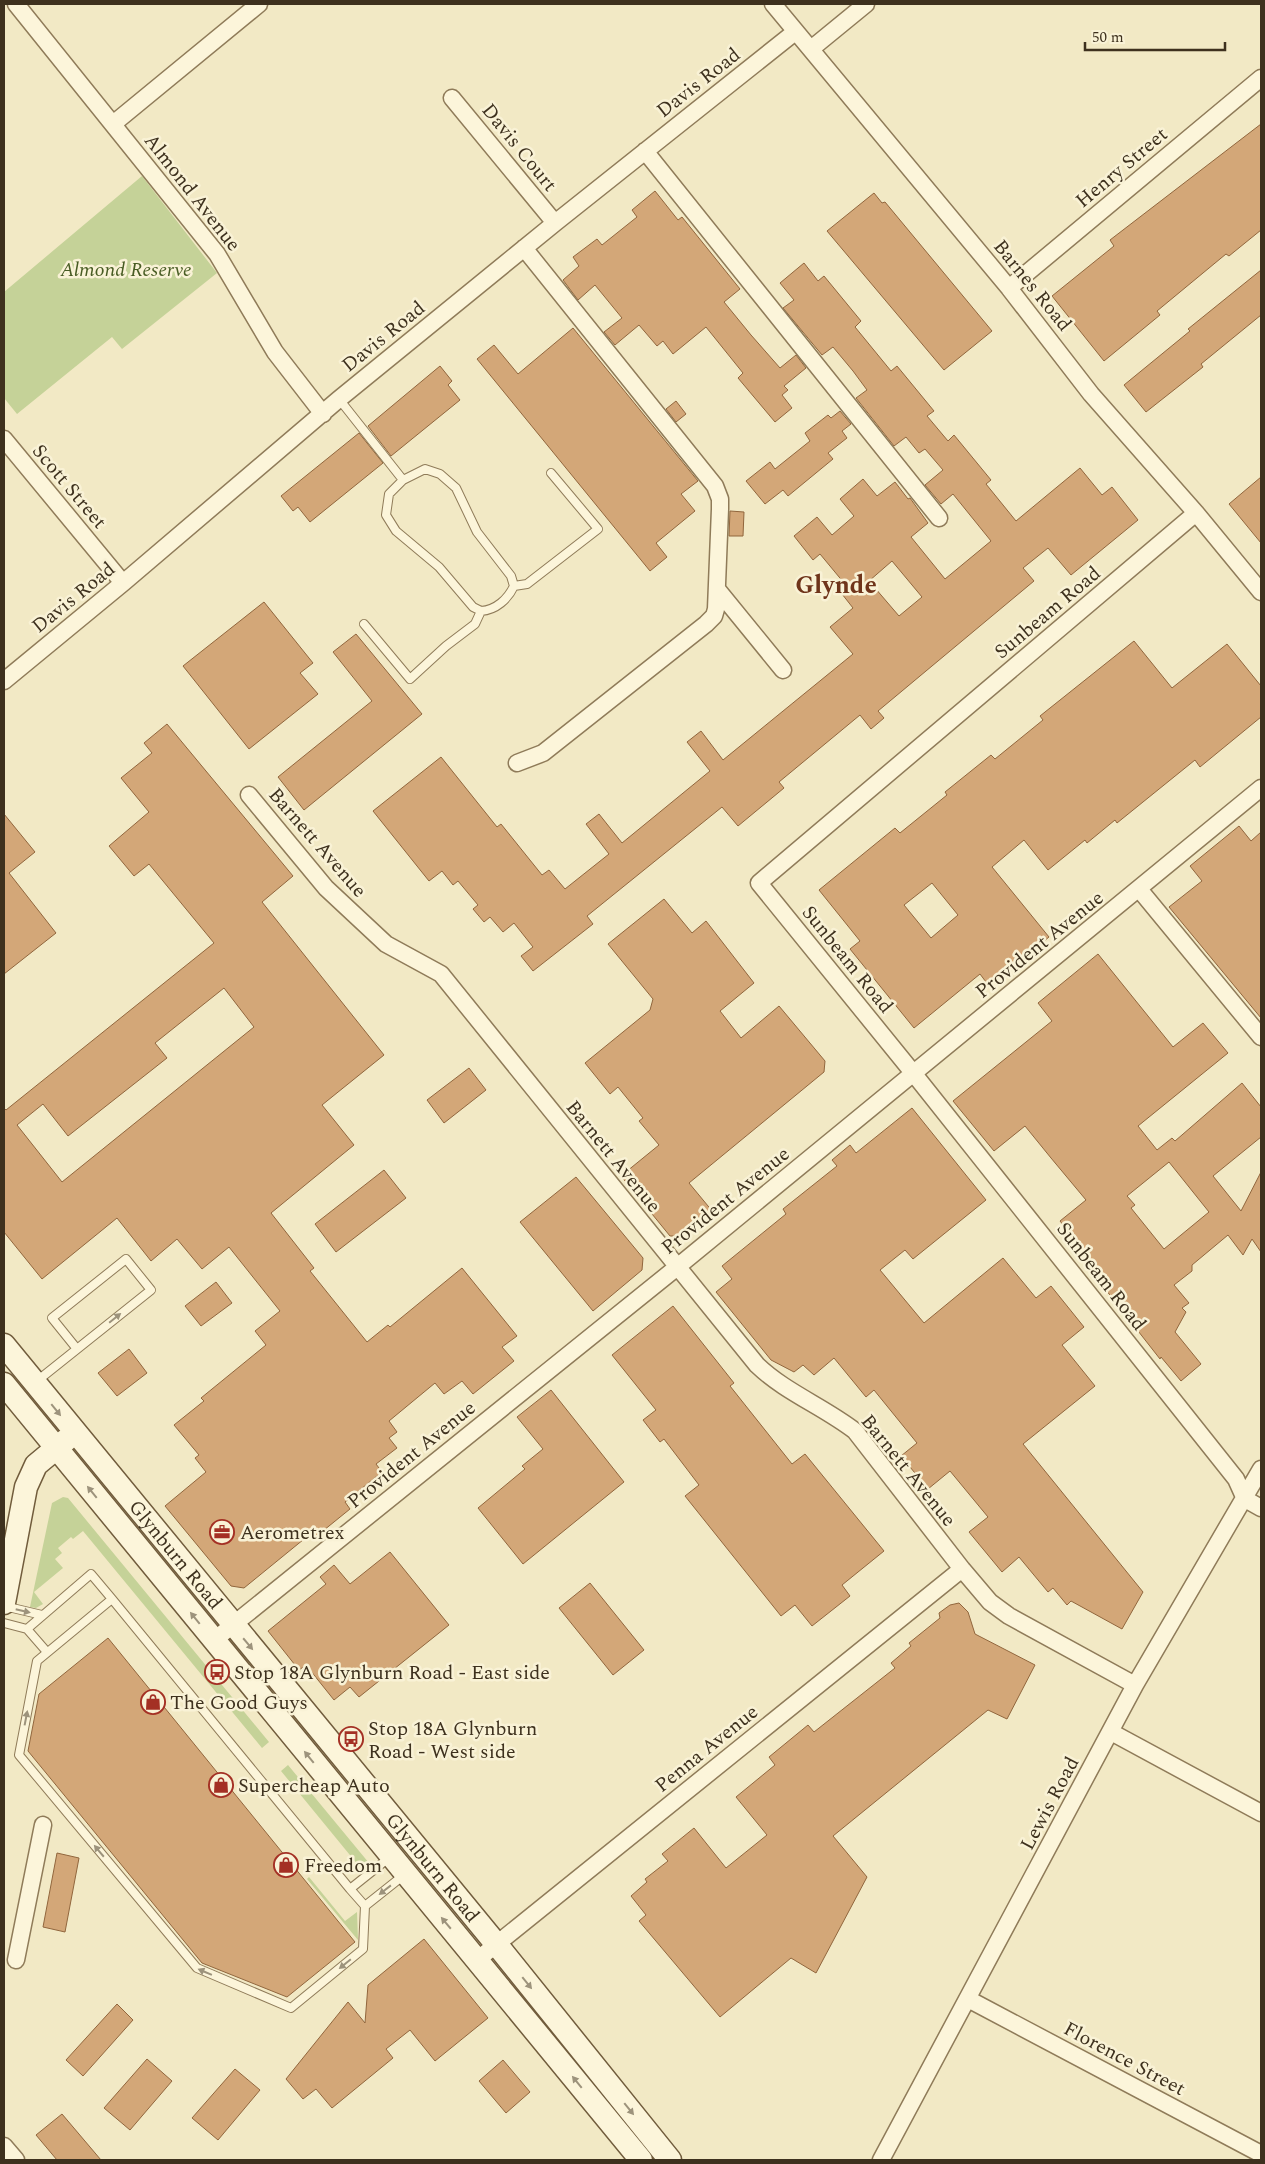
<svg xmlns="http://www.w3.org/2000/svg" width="1265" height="2164" viewBox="0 0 1265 2164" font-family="Spectral,serif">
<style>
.green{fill:#c5d298}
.building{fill:#d3a778;stroke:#91663d;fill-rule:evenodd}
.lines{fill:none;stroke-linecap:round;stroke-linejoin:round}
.lane-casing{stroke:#8f7b59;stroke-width:10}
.street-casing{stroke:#8f7b59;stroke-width:19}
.secondary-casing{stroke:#715c3c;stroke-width:25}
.lane{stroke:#fcf5da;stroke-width:8}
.street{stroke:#fcf5da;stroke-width:16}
.secondary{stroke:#fcf5da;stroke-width:22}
.oneway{fill:#9d937c}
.labels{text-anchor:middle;stroke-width:5;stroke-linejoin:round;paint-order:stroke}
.street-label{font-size:20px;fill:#3e311e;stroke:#f9f2d6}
.park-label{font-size:20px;font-style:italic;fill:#485c23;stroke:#f9f2d6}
.poi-label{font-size:20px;fill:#3e311e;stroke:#f9f2d6;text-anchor:start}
.district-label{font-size:25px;font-weight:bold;fill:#6f341a;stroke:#f9f2d6}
</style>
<rect width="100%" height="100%" fill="#f2e9c5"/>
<path class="green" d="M 142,176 L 217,273 L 122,349 L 112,337 L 17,414 L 4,398 L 4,292 Z
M 63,1497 L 68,1498 L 269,1742 L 262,1748 L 83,1531 L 73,1539 L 71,1537 L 58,1548 L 62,1553 L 55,1559 L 63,1568 L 34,1592 L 43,1604 L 36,1608 L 30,1607 L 52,1503 Z
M 288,1765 L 369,1863 L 363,1871 L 281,1771 Z
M 309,1877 L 345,1921 L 357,1912 L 358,1940 L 307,1879 Z"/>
<path class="building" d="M 1261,124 L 1261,230 L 1229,256 L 1226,254 L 1157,311 L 1160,315 L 1104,361 L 1052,296 L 1114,246 L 1110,240 Z
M 655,191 L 678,220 L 682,217 L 740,289 L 724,302 L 751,335 L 780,368 L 796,355 L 806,368 L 784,386 L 788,390 L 782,395 L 792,408 L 775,422 L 738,378 L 743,373 L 706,327 L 673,354 L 663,341 L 657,346 L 639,325 L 615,345 L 604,332 L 622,318 L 595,285 L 578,300 L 563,280 L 579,266 L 573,257 L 597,239 L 602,245 L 637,217 L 632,210 Z
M 874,193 L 882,203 L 885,202 L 992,331 L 944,370 L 827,231 Z
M 804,263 L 818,281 L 824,276 L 861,321 L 855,327 L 891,371 L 897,366 L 934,411 L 927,416 L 948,441 L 954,435 L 991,480 L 986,484 L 1016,521 L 1080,468 L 1102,495 L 1112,487 L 1138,520 L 1071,575 L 1048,548 L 1023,568 L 1034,581 L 878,711 L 884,718 L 871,729 L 860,715 L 779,782 L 784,788 L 738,826 L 722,807 L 587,916 L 593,924 L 533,971 L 521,956 L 533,947 L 514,923 L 503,932 L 490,917 L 484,922 L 473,909 L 478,905 L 458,881 L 453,885 L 442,871 L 429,881 L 373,811 L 441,757 L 497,827 L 501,824 L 542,875 L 549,870 L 565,889 L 609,854 L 586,824 L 599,814 L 622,843 L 710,771 L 687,742 L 701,731 L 723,760 L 853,654 L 830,627 L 853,608 L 842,594 L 849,589 L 820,554 L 813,560 L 794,536 L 817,517 L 832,535 L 854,516 L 840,499 L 863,479 L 877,496 L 895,482 L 908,499 L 910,498 L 928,523 L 911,537 L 945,579 L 991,541 L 953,494 L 941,504 L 925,485 L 943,470 L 925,449 L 919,453 L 906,437 L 894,446 L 856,398 L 867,390 L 853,371 L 833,347 L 822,355 L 783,308 L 794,300 L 780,283 ZM 892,561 L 922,597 L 899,616 L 869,581 Z
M 1261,270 L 1261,315 L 1201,364 L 1203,367 L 1146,412 L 1124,385 L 1190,331 L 1188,329 Z
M 573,328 L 698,481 L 681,494 L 695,511 L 656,543 L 667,557 L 650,571 L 477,359 L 494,345 L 518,374 Z
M 440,366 L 452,381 L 448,385 L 460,400 L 391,456 L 368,426 Z
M 676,401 L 686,414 L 676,422 L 666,409 Z
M 840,411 L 851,424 L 842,431 L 847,438 L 828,453 L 833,459 L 788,496 L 783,490 L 765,504 L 746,481 L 770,462 L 775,469 L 810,441 L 805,433 L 828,415 L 831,418 Z
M 359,433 L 383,463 L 310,522 L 298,507 L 293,511 L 281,496 Z
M 1261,477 L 1261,543 L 1229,504 Z
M 730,511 L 744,512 L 743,536 L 729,536 Z
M 264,602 L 313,663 L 300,673 L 318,694 L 249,749 L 183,666 Z
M 356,634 L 422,714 L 304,810 L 278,777 L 372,701 L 333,652 Z
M 1134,641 L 1172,688 L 1227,644 L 1261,686 L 1261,717 L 1200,767 L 1195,760 L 1117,823 L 1115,820 L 1087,843 L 1085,840 L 1048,870 L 1024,840 L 992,867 L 1049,937 L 989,986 L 980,974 L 914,1028 L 850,949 L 860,941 L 819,890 L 895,828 L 900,833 L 947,795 L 945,792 L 991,755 L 995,759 L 1043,720 L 1040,716 ZM 932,883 L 958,915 L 931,938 L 904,905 Z
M 167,724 L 293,876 L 262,902 L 384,1055 L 322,1105 L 354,1145 L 271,1213 L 314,1268 L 310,1271 L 367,1342 L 388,1325 L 390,1327 L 462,1268 L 517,1336 L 502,1347 L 514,1361 L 473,1394 L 462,1381 L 444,1394 L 435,1383 L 389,1421 L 397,1432 L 389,1438 L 397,1448 L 376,1464 L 382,1472 L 345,1502 L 350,1509 L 313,1539 L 309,1535 L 244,1588 L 231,1586 L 165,1506 L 206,1472 L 195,1458 L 199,1455 L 174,1425 L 204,1401 L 201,1398 L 266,1345 L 255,1331 L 280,1311 L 229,1247 L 202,1269 L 177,1239 L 151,1261 L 117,1218 L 42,1279 L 4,1232 L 4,1108 L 6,1110 L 214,943 L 149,864 L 134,876 L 109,846 L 149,812 L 121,778 L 152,753 L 144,743 ZM 224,988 L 254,1027 L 62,1182 L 17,1125 L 43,1104 L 68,1136 L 167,1058 L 155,1043 Z
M 4,814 L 35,852 L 9,873 L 56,933 L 4,974 Z
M 1239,826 L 1251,841 L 1261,832 L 1261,1018 L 1169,907 L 1202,881 L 1190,866 Z
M 664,899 L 692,933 L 706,921 L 754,983 L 720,1011 L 741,1038 L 779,1006 L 825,1061 L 824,1072 L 689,1183 L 713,1212 L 683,1236 L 670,1236 L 621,1176 L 659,1145 L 639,1121 L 643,1118 L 618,1087 L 610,1094 L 585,1063 L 650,1010 L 653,999 L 608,944 Z
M 1098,954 L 1173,1047 L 1203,1023 L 1228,1053 L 1138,1126 L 1157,1150 L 1172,1138 L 1175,1141 L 1242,1083 L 1261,1107 L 1261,1137 L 1213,1176 L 1241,1211 L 1261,1172 L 1261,1252 L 1252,1239 L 1243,1255 L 1228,1235 L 1192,1265 L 1192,1271 L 1174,1285 L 1189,1303 L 1182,1308 L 1186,1312 L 1175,1332 L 1201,1364 L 1181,1381 L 1161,1357 L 1160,1359 L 1077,1253 L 1082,1249 L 1060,1221 L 1086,1200 L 1051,1158 L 1025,1126 L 994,1151 L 953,1101 L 1052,1021 L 1038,1003 ZM 1169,1162 L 1209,1212 L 1164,1249 L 1131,1208 L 1135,1205 L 1127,1196 Z
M 469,1068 L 486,1090 L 444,1123 L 427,1100 Z
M 912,1108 L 986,1200 L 913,1259 L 905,1250 L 880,1270 L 924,1323 L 1003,1258 L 1036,1298 L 1051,1286 L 1084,1327 L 1062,1345 L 1095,1386 L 1023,1444 L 1143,1592 L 1122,1629 L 1071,1601 L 1067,1605 L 1053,1588 L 1048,1592 L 1019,1557 L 1002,1572 L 969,1532 L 988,1517 L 950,1471 L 928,1489 L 901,1456 L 917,1443 L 874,1390 L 866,1397 L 834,1358 L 814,1375 L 803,1365 L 794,1372 L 771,1360 L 716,1292 L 732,1279 L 722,1266 L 786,1214 L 783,1209 L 837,1166 L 832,1160 L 850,1145 L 856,1153 Z
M 384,1170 L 406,1198 L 336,1252 L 315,1224 Z
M 576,1177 L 643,1258 L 642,1270 L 593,1311 L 520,1222 Z
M 216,1282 L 232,1303 L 201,1326 L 185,1306 Z
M 673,1306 L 734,1383 L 730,1386 L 792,1464 L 805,1454 L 884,1551 L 842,1585 L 850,1596 L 812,1626 L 795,1605 L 781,1616 L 685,1496 L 699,1485 L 664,1439 L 660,1442 L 643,1420 L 656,1410 L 612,1355 Z
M 129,1349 L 147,1373 L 117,1396 L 98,1373 Z
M 551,1390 L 624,1482 L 523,1564 L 478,1508 L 525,1469 L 522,1466 L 543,1449 L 517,1417 Z
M 390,1552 L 449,1625 L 359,1697 L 350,1687 L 334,1700 L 306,1665 L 299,1670 L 268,1631 L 326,1584 L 320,1577 L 334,1565 L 350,1584 Z
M 590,1583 L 644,1650 L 613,1675 L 559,1608 Z
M 959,1603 L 968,1612 L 975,1634 L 1035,1665 L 1007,1719 L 988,1710 L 833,1836 L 867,1877 L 816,1973 L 791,1958 L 720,2017 L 639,1921 L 646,1915 L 631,1896 L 647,1882 L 645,1879 L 668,1861 L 662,1854 L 694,1828 L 726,1868 L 767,1835 L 736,1797 L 775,1765 L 769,1757 L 808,1725 L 814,1732 L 895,1668 L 891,1663 L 911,1646 L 909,1643 L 940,1618 L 939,1613 L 950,1605 Z
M 108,1638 L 355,1942 L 287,1997 L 202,1963 L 28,1751 L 39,1694 Z
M 57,1853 L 79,1858 L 65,1932 L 43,1927 Z
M 424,1939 L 488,2018 L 435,2061 L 410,2030 L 386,2049 L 393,2058 L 332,2108 L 316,2089 L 303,2099 L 286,2079 L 348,2002 L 365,2023 L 368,1985 Z
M 117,2004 L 133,2020 L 83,2076 L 66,2060 Z
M 147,2059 L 172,2081 L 130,2130 L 104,2108 Z
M 503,2060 L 530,2092 L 506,2113 L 479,2081 Z
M 235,2069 L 260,2090 L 218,2140 L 192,2118 Z
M 62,2114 L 101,2160 L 57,2160 L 36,2135 Z"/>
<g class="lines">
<defs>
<path id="lane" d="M 339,399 L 403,480 L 389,494 L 386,515 L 396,531 L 439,567 L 473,607 L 481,611 L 475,624 L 446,646 L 410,679 L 364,624
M 403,480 L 425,469 L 440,474 L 456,488 L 477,532 L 511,576 L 514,586 L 527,584 L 598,529 L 551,473
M 481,611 C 496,610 508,599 514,586
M 37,1381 L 151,1290 L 126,1259 L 52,1318 L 77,1349
M 4,1606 L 42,1615
M 4,1623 L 27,1629 L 47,1652
M 27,1629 L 91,1574 L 112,1599 L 350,1889 L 365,1906 L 363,1949 L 291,2008 L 197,1968 L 19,1755 L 37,1661 L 112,1599
M 350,1889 L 390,1857
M 365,1906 L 404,1875"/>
<path id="street" d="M 16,4 L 217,254 L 275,352 L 323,414
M 773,4 L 1009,288 L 1091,394 L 1196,513 L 1261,592
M 811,49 L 866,4
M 452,98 L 555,223
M 113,124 L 259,4
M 645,151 L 939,518
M 1009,288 L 1261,78
M 4,439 L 123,583
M 1196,513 L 759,883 L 914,1074 L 1236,1479 L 1245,1499 L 1261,1508
M 717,589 L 783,670
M 4,681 L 123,583 L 339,399 L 555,223 L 795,32
M 517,763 L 543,753 L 706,624 L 714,616 L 716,609 L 720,509 L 720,499 L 715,486 L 524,248
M 249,795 L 326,888 L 386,944 L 441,974 L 757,1365 C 785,1392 824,1407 855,1431 L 962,1569 L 990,1602 L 1009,1616 L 1135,1685
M 1139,889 L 1261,1037
M 213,1641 L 676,1268 L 1261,788
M 1111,1732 L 1261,1813
M 16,1960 L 43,1825
M 477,1960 L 962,1569
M 968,1999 L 1261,2154
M 4,2146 L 16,2160
M 881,2160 L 1135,1685 L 1261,1469"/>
<g id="secondary">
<path id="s1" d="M 4,1345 L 497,1945 L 670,2160"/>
<path d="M 4,1384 L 641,2160"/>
<path d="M 4,1603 L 26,1487 L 36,1465 L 66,1440"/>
</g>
</defs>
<use href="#lane" class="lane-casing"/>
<use href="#street" class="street-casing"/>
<use href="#secondary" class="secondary-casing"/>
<use href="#lane" class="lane"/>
<use href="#street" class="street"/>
<use href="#secondary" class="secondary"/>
</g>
<defs><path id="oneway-solid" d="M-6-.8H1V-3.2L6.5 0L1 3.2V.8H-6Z" transform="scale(1.25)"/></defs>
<g class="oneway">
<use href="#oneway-solid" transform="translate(115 1318) rotate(-39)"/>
<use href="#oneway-solid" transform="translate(56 1410) rotate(51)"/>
<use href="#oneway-solid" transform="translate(92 1492) rotate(-129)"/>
<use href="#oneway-solid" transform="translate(23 1611) rotate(13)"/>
<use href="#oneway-solid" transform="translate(195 1618) rotate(-129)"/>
<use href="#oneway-solid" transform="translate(248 1644) rotate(50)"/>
<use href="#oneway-solid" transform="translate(26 1718) rotate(-79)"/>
<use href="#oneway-solid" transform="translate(309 1757) rotate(-129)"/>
<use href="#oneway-solid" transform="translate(99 1851) rotate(-130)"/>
<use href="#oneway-solid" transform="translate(385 1890) rotate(142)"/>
<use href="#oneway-solid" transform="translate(446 1923) rotate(-130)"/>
<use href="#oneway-solid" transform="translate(345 1964) rotate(141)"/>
<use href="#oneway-solid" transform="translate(205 1972) rotate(-157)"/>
<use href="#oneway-solid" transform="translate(527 1983) rotate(51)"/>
<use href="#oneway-solid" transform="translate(577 2082) rotate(-129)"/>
<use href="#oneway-solid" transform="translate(629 2109) rotate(51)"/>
</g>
<defs>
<symbol id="office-ring" viewBox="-11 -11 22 22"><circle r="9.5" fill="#f9f2d6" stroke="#a43024" stroke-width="1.5"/><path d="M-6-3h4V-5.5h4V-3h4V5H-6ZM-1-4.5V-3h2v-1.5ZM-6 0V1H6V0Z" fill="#a43024"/></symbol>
<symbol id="bus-ring" viewBox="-11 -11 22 22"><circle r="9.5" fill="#f9f2d6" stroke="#a43024" stroke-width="1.5"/><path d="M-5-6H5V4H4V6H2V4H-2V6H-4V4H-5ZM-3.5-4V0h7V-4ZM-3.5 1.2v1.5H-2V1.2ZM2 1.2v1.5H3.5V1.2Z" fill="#a43024"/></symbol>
<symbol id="shop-ring" viewBox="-11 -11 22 22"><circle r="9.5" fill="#f9f2d6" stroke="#a43024" stroke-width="1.5"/><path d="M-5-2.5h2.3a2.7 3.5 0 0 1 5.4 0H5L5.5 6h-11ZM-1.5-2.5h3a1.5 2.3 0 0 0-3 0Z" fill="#a43024"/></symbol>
</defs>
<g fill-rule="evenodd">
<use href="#office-ring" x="208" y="1518" width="28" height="28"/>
<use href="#bus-ring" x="203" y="1658" width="28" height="28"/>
<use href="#shop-ring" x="139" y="1688" width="28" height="28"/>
<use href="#bus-ring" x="337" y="1725" width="28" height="28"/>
<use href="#shop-ring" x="207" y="1771" width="28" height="28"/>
<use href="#shop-ring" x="272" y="1851" width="28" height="28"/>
</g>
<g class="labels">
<g class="street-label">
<text transform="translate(698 82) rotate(-38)" y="7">Davis Road</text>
<text transform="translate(520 147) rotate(51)" y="7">Davis Court</text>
<text transform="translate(1121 167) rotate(-40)" y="7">Henry Street</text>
<text transform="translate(193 192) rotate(52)" y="7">Almond Avenue</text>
<text transform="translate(1033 285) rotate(51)" y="7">Barnes Road</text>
<text transform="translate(383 336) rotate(-39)" y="7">Davis Road</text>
<text transform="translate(70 486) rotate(50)" y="7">Scott Street</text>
<text transform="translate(73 597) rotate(-39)" y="7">Davis Road</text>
<text transform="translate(1047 612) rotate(-40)" y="7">Sunbeam Road</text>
<text transform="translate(318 842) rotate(49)" y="7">Barnett Avenue</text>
<text transform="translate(1039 944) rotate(-39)" y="7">Provident Avenue</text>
<text transform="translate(848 959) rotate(51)" y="7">Sunbeam Road</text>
<text transform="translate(614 1156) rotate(51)" y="7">Barnett Avenue</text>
<text transform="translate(725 1200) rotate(-39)" y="7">Provident Avenue</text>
<text transform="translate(1102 1276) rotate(52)" y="7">Sunbeam Road</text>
<text transform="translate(411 1454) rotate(-39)" y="7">Provident Avenue</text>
<text transform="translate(909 1470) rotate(51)" y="7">Barnett Avenue</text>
<text dy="7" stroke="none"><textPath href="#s1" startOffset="271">Glynburn Road</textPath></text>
<text transform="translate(706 1748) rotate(-39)" y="7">Penna Avenue</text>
<text transform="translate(1049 1803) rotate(-62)" y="7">Lewis Road</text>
<text dy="7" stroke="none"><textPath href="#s1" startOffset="676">Glynburn Road</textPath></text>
<text transform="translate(1125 2058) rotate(28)" y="7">Florence Street</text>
</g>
<g class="park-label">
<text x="126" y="276">Almond Reserve</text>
</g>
<g class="poi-label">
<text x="240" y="1539">Aerometrex</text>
<text x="234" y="1679">Stop 18A Glynburn Road - East side</text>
<text x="170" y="1709">The Good Guys</text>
<text x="368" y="1735">Stop 18A Glynburn<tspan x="368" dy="23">Road - West side</tspan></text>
<text x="238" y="1792">Supercheap Auto</text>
<text x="304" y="1872">Freedom</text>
</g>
<g class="district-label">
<text x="836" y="593">Glynde</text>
</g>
</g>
<rect width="1265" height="2164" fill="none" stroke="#3e311e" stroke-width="10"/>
<path d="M1085 42v8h140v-8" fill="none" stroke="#3e311e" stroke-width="2.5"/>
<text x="1092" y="42" font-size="15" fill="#3e311e" stroke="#f9f2d6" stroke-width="4" paint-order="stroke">50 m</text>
</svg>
